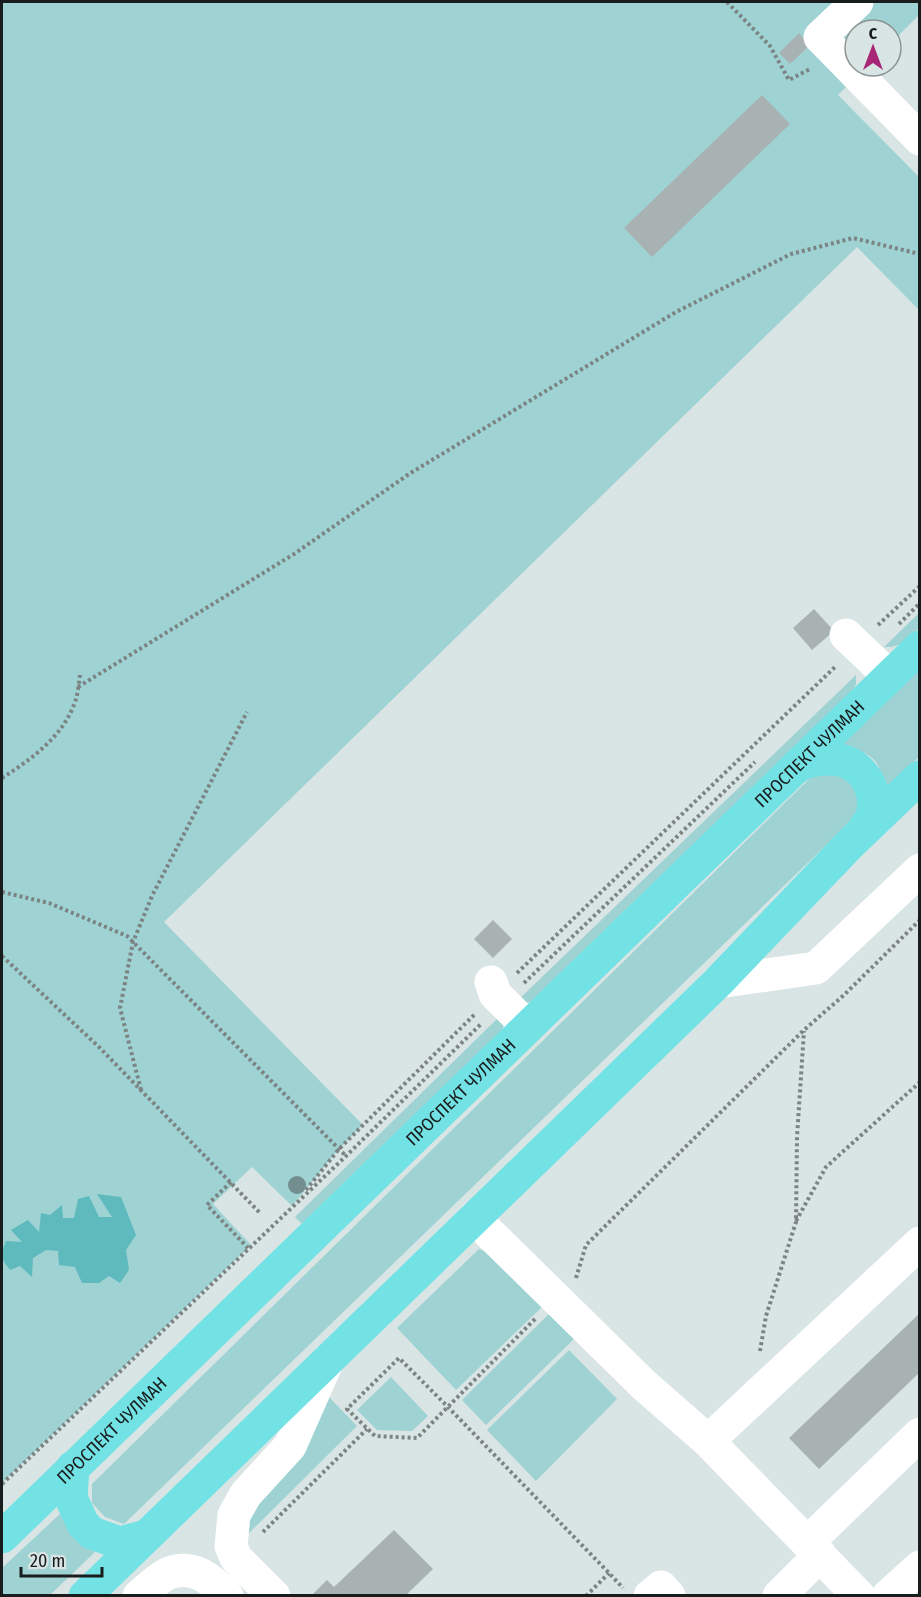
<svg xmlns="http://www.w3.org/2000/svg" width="921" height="1597" viewBox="0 0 921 1597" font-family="'Fira Sans Condensed',sans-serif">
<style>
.green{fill:#9ed2d3}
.forest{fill:#5fbabd}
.building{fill:#a9b2b3}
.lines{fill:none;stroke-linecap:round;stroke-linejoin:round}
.path{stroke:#7c8383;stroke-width:4;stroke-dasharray:3 3;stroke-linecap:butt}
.minor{stroke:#fff;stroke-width:33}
.major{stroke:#73e2e5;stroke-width:33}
.tree{fill:#728e8f}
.labels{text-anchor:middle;stroke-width:5;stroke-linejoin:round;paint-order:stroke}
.street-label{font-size:18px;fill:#181c1c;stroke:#d9e4e4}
</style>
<rect width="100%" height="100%" fill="#d9e4e4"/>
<path class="green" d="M 2,2 L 919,2 L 919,15 L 891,43 L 891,30 L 855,30 L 855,66 L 867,66 L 838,95 L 919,177 L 919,310 L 857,247 L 164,922 L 363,1125 L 339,1149 L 292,1206 L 252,1167 L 213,1204 L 251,1245 L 2,1483 Z
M 919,613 L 919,628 C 908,639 901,648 884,647 Z
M 919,667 L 919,757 L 883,793 C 884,758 869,751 837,746 Z
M 856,675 L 856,684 L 853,691 L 533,1001 L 523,1004 L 516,1002 Z
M 835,769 L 855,784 L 860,811 L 849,823 L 124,1524 L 105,1517 L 92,1503 L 92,1484 L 803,785 L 817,772 Z
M 503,1013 L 505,1021 L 502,1030 L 302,1224 L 295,1217 Z
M 479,1249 L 499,1257 L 545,1304 L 456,1390 L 397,1328 Z
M 553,1310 L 578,1335 L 486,1425 L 462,1400 Z
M 569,1350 L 617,1399 L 536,1481 L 487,1430 Z
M 391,1377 L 428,1416 L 412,1431 L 377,1430 L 357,1410 Z
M 328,1396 L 357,1426 L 245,1537 L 244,1528 Z
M 61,1513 C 69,1534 78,1539 95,1552 L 50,1595 L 2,1596 L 2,1568 Z"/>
<path class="forest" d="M 97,1194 L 121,1197 L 136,1235 L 126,1250 L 129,1270 L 120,1283 L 109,1276 L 99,1283 L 82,1283 L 75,1267 L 59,1265 L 58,1251 L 46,1250 L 33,1258 L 32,1277 L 20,1266 L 10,1270 C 0,1257 0,1256 6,1241 L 22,1242 L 11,1230 L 28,1220 L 39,1232 L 41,1213 L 50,1215 L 62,1205 L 63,1218 L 74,1218 L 78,1199 L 89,1196 L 99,1217 L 112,1217 Z"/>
<path class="building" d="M 799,33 L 810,45 L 790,64 L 779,53 Z
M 762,95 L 790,124 L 652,257 L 624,228 Z
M 814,609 L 834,631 L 812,650 L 793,628 Z
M 493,920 L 512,939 L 493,958 L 474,939 Z
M 920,1313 L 920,1372 L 819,1469 L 789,1438 Z
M 394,1530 L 433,1569 L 405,1596 L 311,1596 L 327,1580 L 334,1587 Z"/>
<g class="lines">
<path class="path" d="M 727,2 L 770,46 L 789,80 L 810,69
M 899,624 L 920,603
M 878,625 L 920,586
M 78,687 L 294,554 L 409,474 L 676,312 L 791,254 L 853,238 L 920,254
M 2,778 C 32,759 65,735 76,699 C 78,692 79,683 80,675
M 2,892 L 49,903 L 127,936 L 346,1156
M 2,956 L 100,1048 L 261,1214
M 517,973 L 836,666
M 524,983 L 755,762
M 141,1090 L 120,1008 L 133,942 L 152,896 L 247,712
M 231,1182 L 207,1205 L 248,1248
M 306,1190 L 339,1149 L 475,1014
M 796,1221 L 826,1167 L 920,1082
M 576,1278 L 586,1245 L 804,1030 L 844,995 L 920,920
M 535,1319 L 417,1438 L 375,1436 L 347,1409 L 399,1358 L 448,1407 L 609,1573 L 623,1588
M 760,1351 L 766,1316 L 796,1222 L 797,1137 L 804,1031
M 2,1484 L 346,1156 L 482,1023
M 263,1532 L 367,1429
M 586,1596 L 609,1573"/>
<path class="minor" d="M 857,2 L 820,37 L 920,139
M 846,635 L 889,676
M 491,982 L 495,994 L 527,1026
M 718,982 L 816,968 L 920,870
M 474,1218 L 644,1385 L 708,1441 L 859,1596
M 708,1441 L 920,1243
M 807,1543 L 920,1434
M 139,1596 C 148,1589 159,1577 169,1573 C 194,1564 211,1579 227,1596
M 274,1596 L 236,1558 L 231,1546 L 234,1515 L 246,1494 L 290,1446 L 328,1360
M 650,1596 L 661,1587 L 669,1596
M 779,1596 L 820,1555
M 888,1596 L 920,1567"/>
<g class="major">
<path d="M 794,769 C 799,766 805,762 811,761 C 822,758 839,758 849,763 C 868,773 878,795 872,816 C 870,821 865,827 862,832"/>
<path d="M 73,1467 L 71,1498 L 83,1524 L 92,1533 L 120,1543 L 146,1536"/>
<path id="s1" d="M 2,1537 L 920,647"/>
<path d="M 85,1596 L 718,982 L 849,845 L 920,777"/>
</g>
</g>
<circle class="tree" cx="297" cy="1185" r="9"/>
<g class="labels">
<g class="street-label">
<text dy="6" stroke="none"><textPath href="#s1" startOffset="1125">ПРОСПЕКТ ЧУЛМАН</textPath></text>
<text dy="6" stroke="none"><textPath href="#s1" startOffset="639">ПРОСПЕКТ ЧУЛМАН</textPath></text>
<text dy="6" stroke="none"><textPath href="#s1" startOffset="153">ПРОСПЕКТ ЧУЛМАН</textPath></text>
</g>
</g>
<rect width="921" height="1597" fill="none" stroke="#181c1c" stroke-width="6"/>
<g transform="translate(873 48)"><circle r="28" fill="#d9e4e4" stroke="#8c9494" stroke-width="1.5"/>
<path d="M0-4.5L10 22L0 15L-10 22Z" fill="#a72675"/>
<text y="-9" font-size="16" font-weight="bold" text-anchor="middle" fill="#181c1c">С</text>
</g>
<path d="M21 1567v9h81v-9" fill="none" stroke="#181c1c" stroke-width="3"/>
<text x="30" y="1567" font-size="18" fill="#181c1c" stroke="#d9e4e4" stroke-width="4.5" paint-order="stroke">20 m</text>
</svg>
